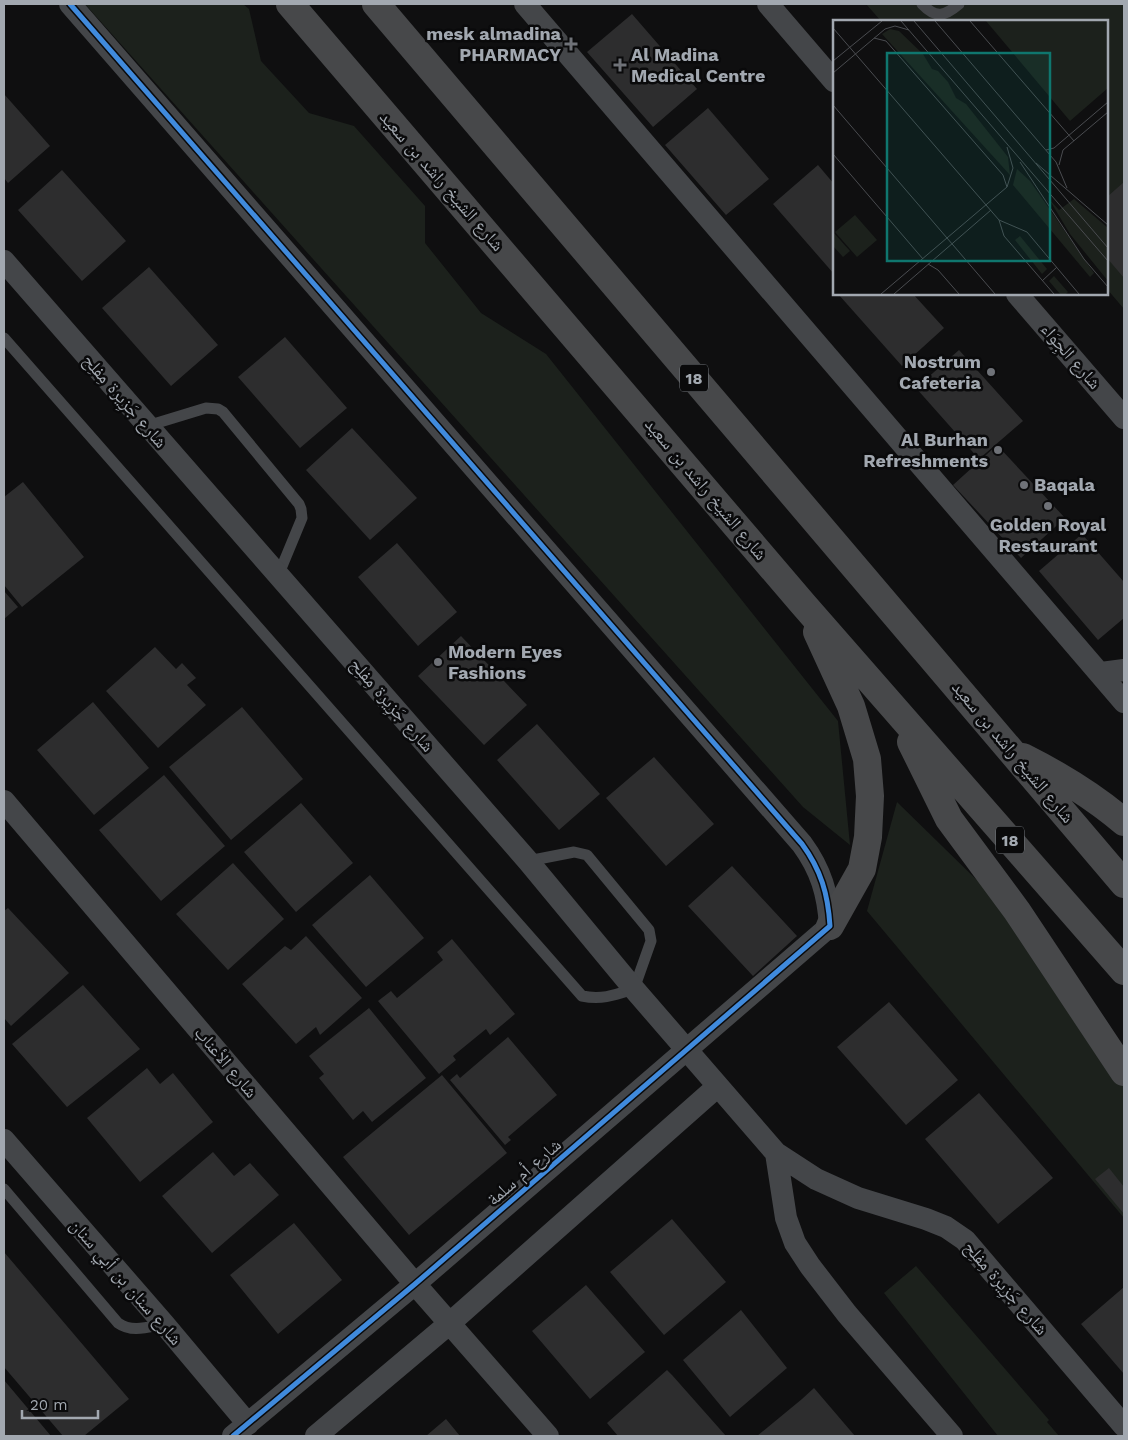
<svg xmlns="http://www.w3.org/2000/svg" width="1128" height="1440" viewBox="0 0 1128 1440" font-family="'Work Sans','Noto Naskh Arabic',sans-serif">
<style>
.green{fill:#1c211c}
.building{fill:#2d2d2e}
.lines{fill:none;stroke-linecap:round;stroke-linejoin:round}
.service{stroke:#444649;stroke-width:11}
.minor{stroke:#444649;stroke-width:22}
.primary{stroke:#47484a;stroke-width:28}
.cycleway-casing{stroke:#0a0a0b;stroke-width:8}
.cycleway{stroke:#408adc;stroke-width:5}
.poi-dot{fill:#6f7278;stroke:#0a0a0b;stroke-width:2}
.labels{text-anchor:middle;stroke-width:5;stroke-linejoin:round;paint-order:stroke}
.shield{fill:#0a0a0b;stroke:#74797e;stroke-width:1}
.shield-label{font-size:16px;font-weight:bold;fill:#a2a8b0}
.poi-label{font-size:18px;font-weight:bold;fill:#a2a8b0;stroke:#0a0a0b;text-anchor:end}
.street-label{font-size:18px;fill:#a2a8b0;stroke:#0a0a0b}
.inset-road{fill:none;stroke:#4a4c50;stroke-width:1}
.view{fill:#0f766e;fill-opacity:0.15;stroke:#0f766e;stroke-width:2.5}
.inset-edge{fill:none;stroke:#a2a8b0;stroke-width:2.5}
</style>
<rect width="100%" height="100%" fill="#0f0f10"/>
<path class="green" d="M 85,4 L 243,4 L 249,9 L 261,61 L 309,113 L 354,126 L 425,206 L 425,243 L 481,313 L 546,354 L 838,721 L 850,845 L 803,807 Z
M 866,4 L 1124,4 L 1124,309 L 1107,289 L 1107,21 L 881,21 Z
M 897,802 L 985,888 L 1124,1087 L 1124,1218 L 867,911 Z
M 916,1266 L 1049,1420 L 1047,1422 L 1059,1436 L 998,1436 L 884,1293 Z"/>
<path class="building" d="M 632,14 L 697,89 L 653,127 L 587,52 Z
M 4,94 L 50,146 L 8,183 L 4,178 Z
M 708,108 L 769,179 L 726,215 L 665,145 Z
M 818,165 L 834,184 L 834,274 L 773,204 Z
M 62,170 L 126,241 L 82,281 L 18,210 Z
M 1124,182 L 1124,278 L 1107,258 L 1107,197 Z
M 149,267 L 218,345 L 171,386 L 102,308 Z
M 841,294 L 913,294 L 944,328 L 902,366 L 839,295 Z
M 285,337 L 347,408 L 300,448 L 238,377 Z
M 959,350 L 1023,421 L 979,459 L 916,388 Z
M 352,428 L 417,498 L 370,540 L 306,470 Z
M 997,445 L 1065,518 L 1021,558 L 953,485 Z
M 23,482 L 84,557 L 22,607 L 4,585 L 4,497 Z
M 1082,534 L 1124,582 L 1124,618 L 1098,640 L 1039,571 Z
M 397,543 L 457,612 L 418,646 L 358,577 Z
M 4,591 L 18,607 L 4,619 Z
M 461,636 L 527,705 L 484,745 L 418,676 Z
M 155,647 L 176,669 L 182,663 L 196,678 L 187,685 L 206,705 L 158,748 L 106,691 Z
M 93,702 L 149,768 L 94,815 L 37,750 Z
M 242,707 L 303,779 L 231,840 L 169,767 Z
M 537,724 L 600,794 L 559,830 L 497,760 Z
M 654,757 L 714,824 L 666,866 L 606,798 Z
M 164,775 L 225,846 L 161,901 L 99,830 Z
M 301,803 L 353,863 L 296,912 L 244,852 Z
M 233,863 L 284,919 L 228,970 L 176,914 Z
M 732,866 L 797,936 L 753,976 L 688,906 Z
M 370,875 L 424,938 L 366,987 L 312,925 Z
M 8,908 L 69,973 L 11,1026 L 4,1018 L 4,911 Z
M 306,936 L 362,998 L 320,1035 L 316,1027 L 296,1044 L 242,984 L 285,946 L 291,950 Z
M 452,939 L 515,1014 L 490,1035 L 486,1029 L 453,1056 L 456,1060 L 439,1074 L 378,1001 L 391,991 L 397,998 L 443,960 L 437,952 Z
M 83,985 L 140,1049 L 67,1107 L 12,1044 Z
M 889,1002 L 958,1080 L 906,1125 L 837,1047 Z
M 369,1008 L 426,1078 L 372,1122 L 363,1111 L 353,1120 L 319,1078 L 324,1074 L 309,1056 Z
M 508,1037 L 557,1095 L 508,1137 L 511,1140 L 505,1145 L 450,1080 L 457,1074 L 460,1078 Z
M 147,1068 L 160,1084 L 173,1073 L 213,1122 L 140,1182 L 87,1118 Z
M 442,1075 L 507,1153 L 409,1235 L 343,1157 Z
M 979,1093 L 1053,1178 L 998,1224 L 925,1139 Z
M 213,1152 L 234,1176 L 250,1163 L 279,1195 L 212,1253 L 162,1196 Z
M 1109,1168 L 1124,1187 L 1124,1214 L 1095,1179 Z
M 672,1219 L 726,1282 L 664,1335 L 610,1272 Z
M 294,1223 L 342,1280 L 278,1334 L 230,1275 Z
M 4,1252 L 129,1399 L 84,1436 L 63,1436 L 4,1367 Z
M 586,1285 L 645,1352 L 590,1399 L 532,1331 Z
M 1124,1287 L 1124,1374 L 1081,1324 Z
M 741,1310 L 787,1368 L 730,1417 L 683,1360 Z
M 667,1370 L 672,1375 L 726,1436 L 618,1436 L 607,1423 Z
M 4,1380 L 51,1436 L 4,1436 Z
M 814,1388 L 855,1436 L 757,1436 L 802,1399 Z
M 446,1419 L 460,1436 L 426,1436 Z"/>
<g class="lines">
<path class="service" d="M 922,4 C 936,19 945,16 959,4
M 4,338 L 582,996 C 602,1000 615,995 634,989 L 651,941 L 649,930 L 587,855 L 574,852 L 528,861
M 147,426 L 206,408 L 218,409 L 223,412 L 299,504 L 301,509 L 302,518 L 278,576
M 4,1189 L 118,1323 C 132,1333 148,1327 164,1324"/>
<path class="minor" d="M 70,4 L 802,844 C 821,870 828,894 830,926 L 415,1284 L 233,1436
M 525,4 L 1124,702
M 768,4 L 834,81
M 4,261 L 528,861 L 634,989 L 776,1153 L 816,1179 L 858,1198 L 926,1219 L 946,1227 L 965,1240 L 1124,1426
M 1017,294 L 1124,418
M 1101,673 L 1124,670
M 4,801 L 415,1284 L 548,1436
M 4,1140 L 164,1324 L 248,1424
M 776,1153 L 786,1218 L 795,1243 L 810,1266 L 847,1314 L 952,1436
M 316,1436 L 450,1323 L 718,1086"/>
<path class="primary" d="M 290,4 L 803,604 L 1124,971
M 376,4 L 1124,884
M 817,632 L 851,706 L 867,759 L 870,796 L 868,837 L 862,869 L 830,926
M 911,742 L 949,819 L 1017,911 L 1124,1072
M 1023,757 C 1059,775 1093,796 1124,822"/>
<defs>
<path id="cycleway" d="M 70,4 L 802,844 C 821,870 828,894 830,926 L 415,1284 L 233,1436"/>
</defs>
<use href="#cycleway" class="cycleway-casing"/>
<use href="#cycleway" class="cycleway"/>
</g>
<g class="poi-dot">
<path d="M568.5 36.5h5v5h5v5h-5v5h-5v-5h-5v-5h5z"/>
<path d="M617.5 57.5h5v5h5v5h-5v5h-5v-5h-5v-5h5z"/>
<circle cx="991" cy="372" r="5"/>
<circle cx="998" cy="450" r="5"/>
<circle cx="1024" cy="485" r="5"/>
<circle cx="1048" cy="506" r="5"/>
<circle cx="438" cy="662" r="5"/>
</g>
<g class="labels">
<g class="shield">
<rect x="680" y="364.5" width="28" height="27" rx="4"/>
<rect x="996" y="826.5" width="28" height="27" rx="4"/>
</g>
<g class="shield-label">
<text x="694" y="384">18</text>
<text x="1010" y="846">18</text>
</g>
<g class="poi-label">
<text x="561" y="40">mesk almadina<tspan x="561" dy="21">PHARMACY</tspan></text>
<text x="631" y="61" text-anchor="start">Al Madina<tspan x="631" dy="21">Medical Centre</tspan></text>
<text x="981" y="368">Nostrum<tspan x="981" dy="21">Cafeteria</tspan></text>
<text x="988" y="446">Al Burhan<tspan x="988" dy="21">Refreshments</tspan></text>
<text x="1034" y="491" text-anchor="start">Baqala</text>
<text x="1048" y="531" text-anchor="middle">Golden Royal<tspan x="1048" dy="21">Restaurant</tspan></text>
<text x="448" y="658" text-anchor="start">Modern Eyes<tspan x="448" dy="21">Fashions</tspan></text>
</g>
<g class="street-label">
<text transform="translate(442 181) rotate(49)" y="6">شارع الشيخ راشد بن سعيد</text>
<text transform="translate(1071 356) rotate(49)" y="6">شارع الجِوَاء</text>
<text transform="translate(125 401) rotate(49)" y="6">شارع جَزِيرة مِفلِح</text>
<text transform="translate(706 489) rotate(50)" y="6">شارع الشيخ راشد بن سعيد</text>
<text transform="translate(392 705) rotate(49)" y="6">شارع جَزِيرة مِفلِح</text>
<text transform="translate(1013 752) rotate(50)" y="6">شارع الشيخ راشد بن سعيد</text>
<text transform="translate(226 1062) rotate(50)" y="6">شارع الأعناب</text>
<text transform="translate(524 1172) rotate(-41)" y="6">شارع أم سلمة</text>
<text transform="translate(126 1282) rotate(49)" y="6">شارع سنان بن أبي سنان</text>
<text transform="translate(1006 1288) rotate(49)" y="6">شارع جَزِيرة مِفلِح</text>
</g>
</g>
<g transform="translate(833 20)">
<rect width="275" height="275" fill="#0f0f10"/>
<path d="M 153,1 L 275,1 L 275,68 L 237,101 ZM 57,9 L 66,11 L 90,34 L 99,49 L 105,51 L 115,62 L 123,78 L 133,84 L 175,137 L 177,155 L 49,14 ZM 184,149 L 197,161 L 261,253 L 257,257 L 180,165 ZM 216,179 L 226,190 L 241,179 L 275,208 L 275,261 L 237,214 ZM 22,195 L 44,220 L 24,237 L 2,212 ZM 0,212 L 17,231 L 10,237 L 0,226 ZM 187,216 L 214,249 L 209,254 L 182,220 ZM 221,256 L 235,272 L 233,274 L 227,274 L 216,261 Z" fill="#1c211c"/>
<path class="inset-road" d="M 68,1 L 275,241M 81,1 L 275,228M 102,1 L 223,142 L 234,168M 137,1 L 241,121M 0,8 L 166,200 L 194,212 L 246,274M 41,18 L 53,21 L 170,155 L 174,167 L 48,274M 0,41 L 49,1M 0,53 L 52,9 L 62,6 L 76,10M 0,85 L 162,274M 174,127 L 180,148 L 174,167M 213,130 L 221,128 L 275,82M 0,134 L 90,239M 187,142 L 251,239 L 275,267M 203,143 L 275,205M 226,145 L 230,130 L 275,92M 166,200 L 171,216 L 221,274M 95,244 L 105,250 L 126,274M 209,261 L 224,247M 61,274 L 158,190"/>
<path class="view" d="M 54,33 L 217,33 L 217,241 L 54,241 Z"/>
<rect width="275" height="275" class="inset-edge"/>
</g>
<rect width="1128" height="1440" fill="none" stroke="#a2a8b0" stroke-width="10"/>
<path d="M22 1410v8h76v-8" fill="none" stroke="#a2a8b0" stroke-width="2.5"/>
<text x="30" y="1410" font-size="15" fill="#a2a8b0" stroke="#0a0a0b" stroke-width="4" paint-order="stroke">20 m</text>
</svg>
